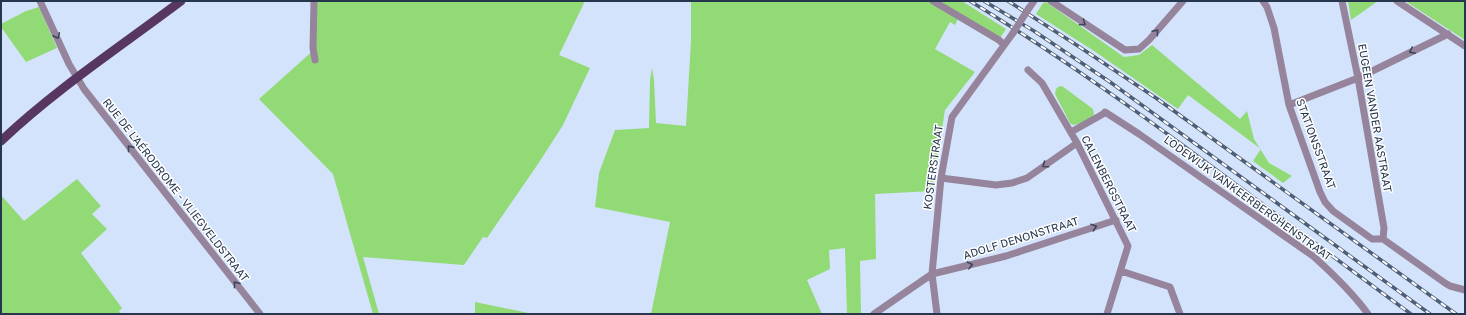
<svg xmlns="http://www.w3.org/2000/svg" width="1466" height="315" viewBox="0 0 1466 315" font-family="'Golos Text',sans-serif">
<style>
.green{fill:#92da76}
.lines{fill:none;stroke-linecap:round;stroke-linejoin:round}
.minor{stroke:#96849c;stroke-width:7}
.major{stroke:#573761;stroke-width:9}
.rail-casing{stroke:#4e5e75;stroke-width:3.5}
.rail{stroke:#fff;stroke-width:2;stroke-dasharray:6;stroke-linecap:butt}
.minor-bridge{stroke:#96849c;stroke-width:7}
.oneway{stroke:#3c465d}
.labels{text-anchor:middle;stroke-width:3;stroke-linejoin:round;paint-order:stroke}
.street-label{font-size:11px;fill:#26364d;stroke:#fff}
</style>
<rect width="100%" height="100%" fill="#d3e3fb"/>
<path class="green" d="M 316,1 L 585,1 L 559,55 L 590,68 L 563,125 L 540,161 L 487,238 L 483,237 L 464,265 L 363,257 L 379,314 L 373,314 L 333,174 L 259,99 L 316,48 Z
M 691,1 L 962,1 L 1006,29 L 997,43 L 958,19 L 955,25 L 950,22 L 935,49 L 975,72 L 945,110 L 932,191 L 875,194 L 876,259 L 860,261 L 861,314 L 847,314 L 845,248 L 829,250 L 830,269 L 807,280 L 822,314 L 651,314 L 670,222 L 595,207 L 599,173 L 615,130 L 649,128 L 650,80 L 652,68 L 654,80 L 656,123 L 686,126 L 691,41 Z
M 1348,1 L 1378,1 L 1351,20 Z
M 1405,1 L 1465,1 L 1465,40 Z
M 1046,2 L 1124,57 L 1139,55 L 1152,45 L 1240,119 L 1247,111 L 1254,139 L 1269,163 L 1292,176 L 1283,183 L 1253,161 L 1261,149 L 1188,95 L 1178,109 L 1094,51 L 1036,14 L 1043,3 Z
M 39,7 L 57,48 L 26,62 L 1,27 L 1,24 L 26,11 Z
M 1062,86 L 1093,109 L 1094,114 C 1091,120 1080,124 1073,125 L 1070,123 L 1055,94 L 1056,89 L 1058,87 Z
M 77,179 L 101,206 L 92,214 L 107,229 L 81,253 L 122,308 L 119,311 L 121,314 L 2,314 L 1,312 L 1,195 L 24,221 Z
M 475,302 L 533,314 L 475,314 Z"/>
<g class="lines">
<path class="minor" d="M 40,1 L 69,64 L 84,89 L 260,314
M 314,1 L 313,48 L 315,60
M 933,1 L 999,40 L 1004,45
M 1051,1 L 1125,50 L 1139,49 L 1149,40 L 1183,1
M 1263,1 L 1267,7 L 1274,28 L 1289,105 L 1320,192 L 1325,202 L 1333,211 L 1372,239 L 1383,239 L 1445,283 L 1450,286 L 1465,290
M 1342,1 L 1358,78 L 1384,228 L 1383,239
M 1397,1 L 1465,46
M 1029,8 L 1034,1
M 1028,70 L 1042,83 L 1077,143 L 1128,246 L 1107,314
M 1289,105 L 1358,78 L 1448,34
M 1071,132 L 1103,114 L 1105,112 L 1139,134 L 1313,256 C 1333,274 1352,292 1368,314
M 941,178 L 996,185 L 1012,183 L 1027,178 L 1077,143
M 1121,271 L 1170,287 L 1180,314
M 874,314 L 932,274 L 1006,256 L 1116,220
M 937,314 L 932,274 L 941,178 L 952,117 L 1013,33"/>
<path class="major" d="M 1,141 C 56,89 120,47 181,1"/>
<defs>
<path id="rail" d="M 970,1 C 1124,95 1265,208 1411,314
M 984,1 L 1034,31 L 1110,82 L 1430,314
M 1008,1 L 1078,46 L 1156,98 L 1456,314"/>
</defs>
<use href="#rail" class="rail-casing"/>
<use href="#rail" class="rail"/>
<path class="minor-bridge" d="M 1013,33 L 1029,8"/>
</g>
<defs><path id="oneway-chevron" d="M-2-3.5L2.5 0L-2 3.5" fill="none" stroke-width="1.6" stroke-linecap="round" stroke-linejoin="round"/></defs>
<g class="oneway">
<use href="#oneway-chevron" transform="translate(1083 23) rotate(34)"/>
<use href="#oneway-chevron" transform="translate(1156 32) rotate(-49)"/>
<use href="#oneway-chevron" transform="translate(57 36) rotate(65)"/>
<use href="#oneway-chevron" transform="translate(1412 51) rotate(154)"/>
<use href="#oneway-chevron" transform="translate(130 148) rotate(-129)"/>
<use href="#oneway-chevron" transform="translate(1045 165) rotate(145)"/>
<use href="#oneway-chevron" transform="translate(1094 227) rotate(-18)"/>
<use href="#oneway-chevron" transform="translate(970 265) rotate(-14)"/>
<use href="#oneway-chevron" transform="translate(236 284) rotate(-128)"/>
</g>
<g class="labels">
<g class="street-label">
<text transform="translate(1375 118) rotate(80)" y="4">EUGEEN VANDER AASTRAAT</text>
<text transform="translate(1316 144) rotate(70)" y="4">STATIONSSTRAAT</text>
<text transform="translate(933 167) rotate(-82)" y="4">KOSTERSTRAAT</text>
<text transform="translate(1109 184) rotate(63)" y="4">CALENBERGSTRAAT</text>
<text transform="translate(176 190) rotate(52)" y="4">RUE DE L'AÉRODROME - VLIEGVELDSTRAAT</text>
<text transform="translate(1248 198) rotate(36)" y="4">LODEWIJK VANKEERBERGHENSTRAAT</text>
<text transform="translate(1021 238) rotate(-17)" y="4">ADOLF DENONSTRAAT</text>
</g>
</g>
<rect width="1466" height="315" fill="none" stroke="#26364d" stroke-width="4"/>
</svg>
